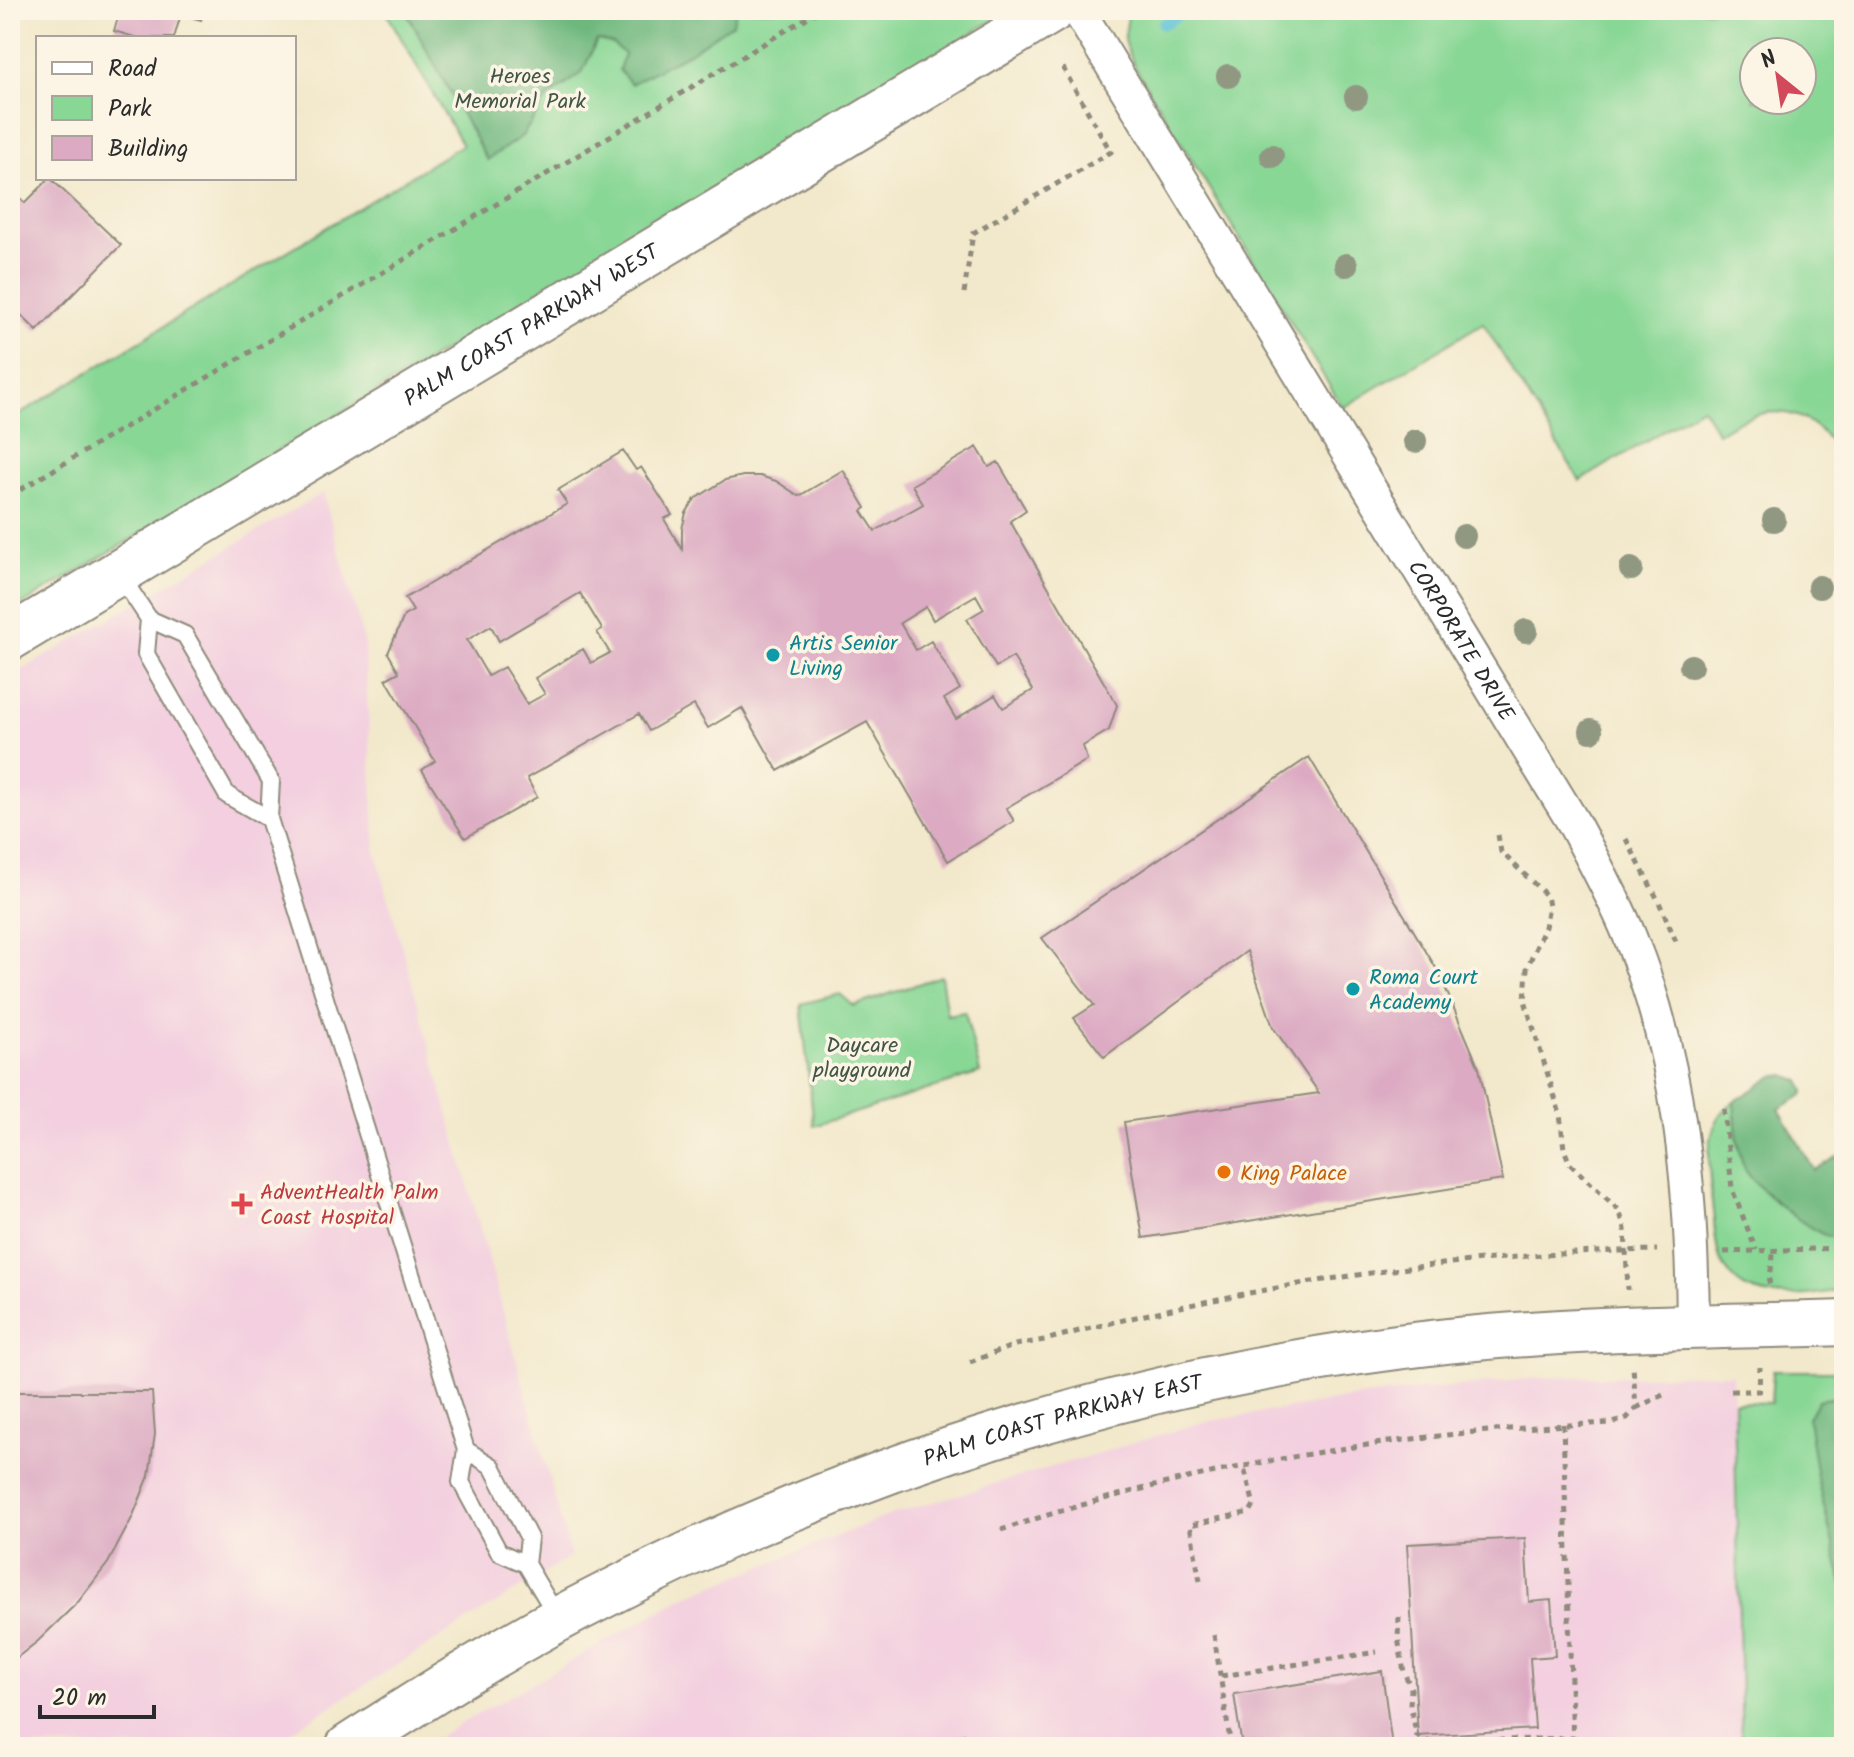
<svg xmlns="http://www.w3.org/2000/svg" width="1854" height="1757" viewBox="0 0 1854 1757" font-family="Kalam,sans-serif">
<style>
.built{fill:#f3cfdf}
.green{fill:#88d795;stroke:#5a8160;stroke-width:2;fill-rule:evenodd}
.forest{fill:#6eb87e;stroke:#4c7254;stroke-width:2}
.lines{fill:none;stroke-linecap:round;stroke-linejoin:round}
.stream{stroke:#58c1d5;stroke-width:11}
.building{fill:#dcaac3;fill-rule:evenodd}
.lane-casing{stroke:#8e8a7b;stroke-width:20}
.street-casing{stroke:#8e8a7b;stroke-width:36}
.primary-casing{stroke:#8e8a7b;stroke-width:48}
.path{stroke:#8e8a7b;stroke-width:5;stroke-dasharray:6 6;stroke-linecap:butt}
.lane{stroke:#fff;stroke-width:16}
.street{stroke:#fff;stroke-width:32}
.primary{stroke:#fff;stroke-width:44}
.tree{fill:#919882}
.culture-dot{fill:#0f9aa8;stroke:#fcf5e5;stroke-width:3}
.food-dot{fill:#e8710a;stroke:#fcf5e5;stroke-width:3}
.health-dot{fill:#e0444e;stroke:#fcf5e5;stroke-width:3}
.labels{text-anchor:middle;stroke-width:7;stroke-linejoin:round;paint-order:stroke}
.park-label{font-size:22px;fill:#425646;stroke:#fcf5e5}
.street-label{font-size:22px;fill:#2b2b2b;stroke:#fcf5e5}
.culture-label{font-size:22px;fill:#0d838f;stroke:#fcf5e5;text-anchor:start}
.food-label{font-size:22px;fill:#c56008;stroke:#fcf5e5;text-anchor:start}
.health-label{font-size:22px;fill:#be3a42;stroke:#fcf5e5;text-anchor:start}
</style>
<rect width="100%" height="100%" fill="#fcf5e5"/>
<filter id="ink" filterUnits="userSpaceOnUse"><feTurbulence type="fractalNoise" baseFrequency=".0125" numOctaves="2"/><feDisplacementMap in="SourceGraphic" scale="16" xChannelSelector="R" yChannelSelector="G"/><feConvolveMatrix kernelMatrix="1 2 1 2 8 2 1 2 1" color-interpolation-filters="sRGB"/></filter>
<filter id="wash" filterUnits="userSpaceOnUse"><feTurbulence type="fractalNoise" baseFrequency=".006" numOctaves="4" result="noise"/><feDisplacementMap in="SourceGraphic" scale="32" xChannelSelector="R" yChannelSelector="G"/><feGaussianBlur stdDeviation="1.8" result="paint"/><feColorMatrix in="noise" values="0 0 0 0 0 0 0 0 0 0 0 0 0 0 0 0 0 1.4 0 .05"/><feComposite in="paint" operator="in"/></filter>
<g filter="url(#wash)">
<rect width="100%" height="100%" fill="#f2e8cb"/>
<path class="built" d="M 323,493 L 364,641 L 376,853 L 571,1556 L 266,1747 L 10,1747 L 10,677 Z
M 1732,1374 L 1742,1747 L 420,1747 L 684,1597 L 890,1515 L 1204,1422 L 1370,1395 L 1539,1378 Z"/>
<path class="green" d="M 385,10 L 1010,10 L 10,612 L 10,420 L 462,145 Z
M 1129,10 L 1844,10 L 1844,460 C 1811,406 1770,399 1718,433 L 1702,407 L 1580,481 L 1483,323 L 1343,408 L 1135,67 L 1124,41 ZM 1802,52 L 1802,100 L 1754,100 L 1754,52 Z
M 941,976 L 947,1015 L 965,1012 L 980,1073 L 814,1126 L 801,1004 L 840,994 L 854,1006 Z
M 1734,1102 L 1739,1143 L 1832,1237 L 1844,1235 L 1844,1289 C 1817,1295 1773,1301 1746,1288 C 1736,1283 1726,1271 1721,1261 C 1715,1247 1715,1227 1713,1212 C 1710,1177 1699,1125 1734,1102 Z
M 1773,1371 L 1844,1371 L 1844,1396 L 1819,1400 L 1817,1478 L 1844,1588 L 1844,1747 L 1742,1747 L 1734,1402 L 1771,1403 Z"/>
<path class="forest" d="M 405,10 L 736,10 L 733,23 L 689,53 L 631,84 L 619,70 L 624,54 L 613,44 L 597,40 L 582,73 L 548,97 L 522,136 L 487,160 Z
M 1785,1075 L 1800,1081 L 1805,1091 L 1803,1095 L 1779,1109 L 1814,1170 L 1844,1153 L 1844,1235 C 1842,1236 1833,1237 1831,1237 C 1811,1233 1757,1189 1746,1171 C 1737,1155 1736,1121 1734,1102 L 1774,1076 Z
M 1844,1396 L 1844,1588 L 1817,1478 L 1808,1418 L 1818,1400 Z"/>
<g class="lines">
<path class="stream" d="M 1163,24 L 1187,10"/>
</g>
<g id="blocks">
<path class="building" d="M 120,10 L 204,10 L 201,20 L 181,14 L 174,38 L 138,38 L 114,31 Z
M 50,178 L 121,245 L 37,331 L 10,304 L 10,194 L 12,191 L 25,203 Z
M 977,447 L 989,467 L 998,462 L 1026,510 L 1010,521 L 1117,705 L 1109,730 L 1083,746 L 1087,760 L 1006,808 L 1014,821 L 948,861 L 867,722 L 778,771 L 742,708 L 708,728 L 694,705 L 649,731 L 639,714 L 527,778 L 537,797 L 465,838 L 422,770 L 435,761 L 386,679 L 399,672 L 388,653 L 404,616 L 413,611 L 405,598 L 567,504 L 558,490 L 623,451 L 636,470 L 641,467 L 672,515 L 664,519 L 682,549 L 682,529 L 686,513 L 695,499 L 725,480 L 743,476 L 760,476 L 776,481 L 799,496 L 843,470 L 866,508 L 862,511 L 875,531 L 923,504 L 912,485 ZM 580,593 L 602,629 L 597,632 L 610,653 L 591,663 L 583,649 L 535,678 L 545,694 L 527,704 L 504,667 L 488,676 L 467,640 L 491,626 L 499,641 ZM 976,595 L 984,609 L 967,619 L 996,667 L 1013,657 L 1033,690 L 1003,708 L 995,695 L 956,719 L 944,699 L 960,689 L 931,641 L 916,650 L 900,623 L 926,607 L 933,620 Z
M 1309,757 L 1439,973 L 1479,1068 L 1503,1180 L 1143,1238 L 1124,1122 L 1319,1093 L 1273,1027 L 1247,951 L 1104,1057 L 1074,1018 L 1094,1005 L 1042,938 Z
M 10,1392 L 152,1392 L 155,1434 L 149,1476 L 132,1518 L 108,1563 L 78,1602 L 38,1641 L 10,1663 Z
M 1525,1538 L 1529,1602 L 1551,1600 L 1555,1656 L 1530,1658 L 1535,1729 L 1418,1736 L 1407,1544 Z
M 1382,1671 L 1392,1747 L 1242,1747 L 1234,1694 Z
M 964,1734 L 970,1747 L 932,1747 Z"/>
</g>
</g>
<g filter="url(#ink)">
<use href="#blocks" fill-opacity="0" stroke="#8e8a7b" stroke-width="2"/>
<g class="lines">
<defs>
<path id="lane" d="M 120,575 L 149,619 L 185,635 L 271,781 L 269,819 L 466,1450 L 461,1482 L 499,1552 L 526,1564 L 558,1618
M 149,619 L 146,654 L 227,795 L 269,819
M 466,1450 L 492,1466 L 529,1538 L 526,1564"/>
<g id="street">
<path id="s1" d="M 1078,10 L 1573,822 C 1593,860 1614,897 1630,937 C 1681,1061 1692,1193 1693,1326"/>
</g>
<g id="primary">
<path id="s2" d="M 10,638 L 1053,10"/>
<path id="s3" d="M 348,1747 C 430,1694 513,1641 601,1597 C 865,1461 1152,1373 1447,1341 C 1579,1327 1712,1327 1844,1323"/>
</g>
</defs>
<use href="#lane" class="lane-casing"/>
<use href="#street" class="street-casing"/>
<use href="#primary" class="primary-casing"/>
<path class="path" d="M 964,293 L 973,233 L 1111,152 L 1064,70 L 1071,66
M 10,496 L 820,10
M 1498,835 L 1501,852 L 1547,896 L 1549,906 L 1545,927 L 1527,968 L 1525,1001 L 1560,1114 L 1564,1149 L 1570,1164 L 1619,1210 L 1625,1229 L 1628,1290
M 1626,839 L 1658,900 L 1678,946
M 1724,1109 L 1732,1189 L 1756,1250
M 1724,1252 L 1844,1248
M 1769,1284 L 1774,1249
M 970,1362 L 1015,1345 L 1045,1340 C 1245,1286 1450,1254 1657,1250
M 1731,1391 L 1759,1391 L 1760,1367
M 1636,1408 L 1663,1395
M 1563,1424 L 1573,1747
M 1001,1530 C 1192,1466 1412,1430 1613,1423 L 1627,1418 L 1636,1408 L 1633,1367
M 1200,1581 L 1190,1525 L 1250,1512 L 1254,1505 L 1244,1467
M 1399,1617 L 1398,1638 L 1404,1672 L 1411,1689 L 1410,1705 L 1417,1736 L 1429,1742 L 1573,1738
M 1214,1635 L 1231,1747
M 1221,1676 L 1377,1652"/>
<use href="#lane" class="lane"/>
<use href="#street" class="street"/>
<use href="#primary" class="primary"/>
</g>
<g class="tree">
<circle cx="1228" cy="76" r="12"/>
<circle cx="1356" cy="97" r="12"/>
<circle cx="1272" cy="156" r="12"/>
<circle cx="1346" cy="265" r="12"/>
<circle cx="1415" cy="441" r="12"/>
<circle cx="1774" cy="520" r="12"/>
<circle cx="1464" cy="536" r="12"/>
<circle cx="1631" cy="569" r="12"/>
<circle cx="1819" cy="587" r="12"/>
<circle cx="1526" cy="631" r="12"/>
<circle cx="1691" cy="666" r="12"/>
<circle cx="1591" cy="731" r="12"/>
</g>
</g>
<g class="culture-dot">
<circle cx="773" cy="655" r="8"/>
<circle cx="1353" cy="989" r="8"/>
</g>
<circle class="food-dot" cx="1224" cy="1172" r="8"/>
<path class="health-dot" d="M238 1192h8v8h8v8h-8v8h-8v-8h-8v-8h8z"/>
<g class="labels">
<g class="park-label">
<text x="520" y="83">Heroes<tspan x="520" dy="25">Memorial Park</tspan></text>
<text x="862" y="1052">Daycare<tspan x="862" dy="25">playground</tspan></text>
</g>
<g class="street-label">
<text dy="8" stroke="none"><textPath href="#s2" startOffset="608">PALM COAST PARKWAY WEST</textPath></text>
<text dy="8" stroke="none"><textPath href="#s1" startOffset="738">CORPORATE DRIVE</textPath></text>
<text dy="8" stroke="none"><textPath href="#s3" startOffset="790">PALM COAST PARKWAY EAST</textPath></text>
</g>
<g class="culture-label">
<text x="789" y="650">Artis Senior<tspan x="789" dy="25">Living</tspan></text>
<text x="1369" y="984">Roma Court<tspan x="1369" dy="25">Academy</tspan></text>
</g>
<g class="food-label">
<text x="1240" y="1180">King Palace</text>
</g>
<g class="health-label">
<text x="260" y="1199">AdventHealth Palm<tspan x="260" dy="25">Coast Hospital</tspan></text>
</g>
</g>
<rect width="1854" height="1757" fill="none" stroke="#fcf5e5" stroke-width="40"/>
<rect x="36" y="36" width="260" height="144" fill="#fcf5e5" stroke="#a8a49b" stroke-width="2"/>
<rect x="52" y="62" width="40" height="12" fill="#ffffff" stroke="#a8a49b" stroke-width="2"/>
<text x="108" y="76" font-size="24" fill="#2b2b2b">Road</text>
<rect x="52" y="96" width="40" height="24" fill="#88d795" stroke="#a8a49b" stroke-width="2"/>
<text x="108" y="116" font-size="24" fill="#2b2b2b">Park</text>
<rect x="52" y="136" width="40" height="24" fill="#dcaac3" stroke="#a8a49b" stroke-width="2"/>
<text x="108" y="156" font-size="24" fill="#2b2b2b">Building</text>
<g transform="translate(1778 76) rotate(330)"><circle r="38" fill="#fcf5e5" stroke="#a8a49b" stroke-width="2"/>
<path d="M0-6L14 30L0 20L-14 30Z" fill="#d1495b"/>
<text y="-12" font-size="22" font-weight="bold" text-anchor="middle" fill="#2b2b2b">N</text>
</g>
<path d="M40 1705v12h114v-12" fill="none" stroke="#2b2b2b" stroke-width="4"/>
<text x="52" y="1705" font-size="24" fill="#2b2b2b" stroke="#fcf5e5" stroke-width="6" paint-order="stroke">20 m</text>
</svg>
